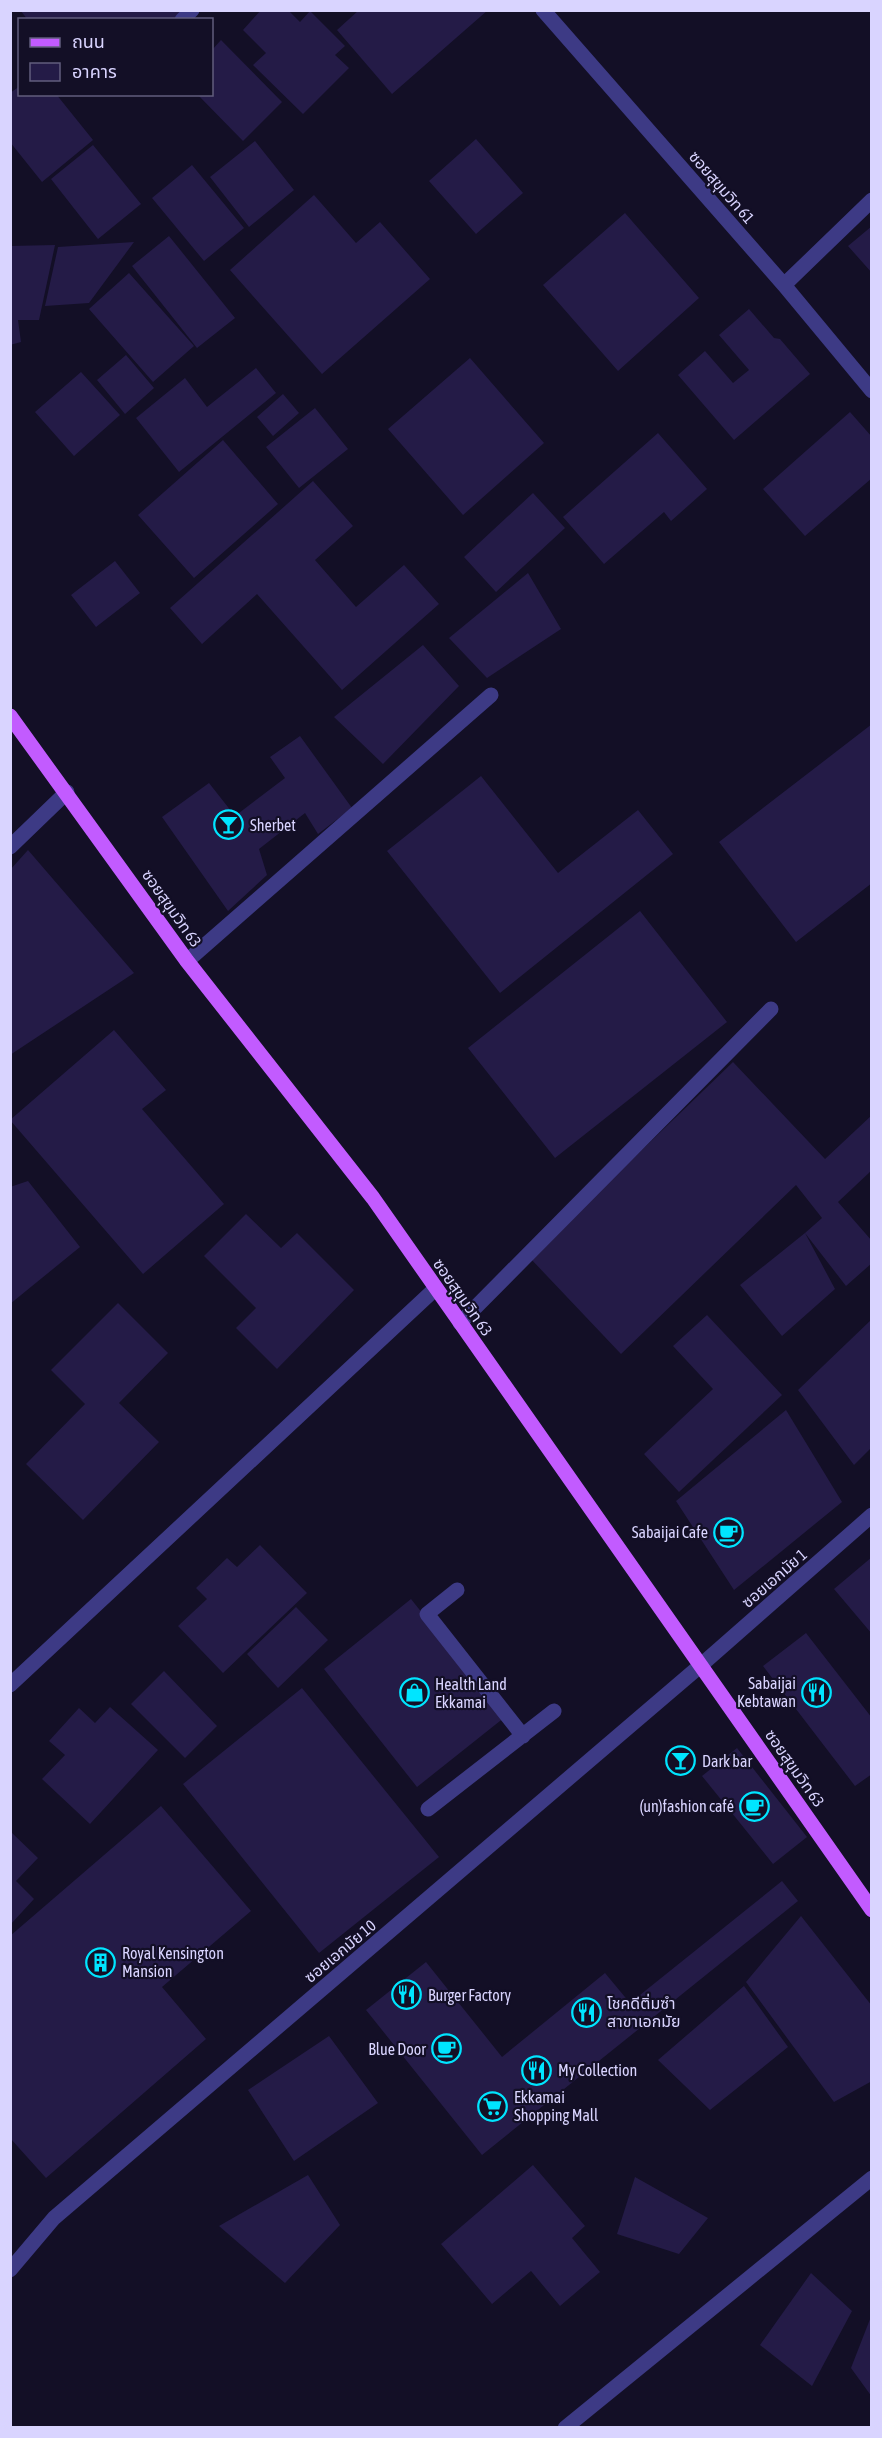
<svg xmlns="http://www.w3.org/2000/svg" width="882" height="2438" viewBox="0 0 882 2438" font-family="'Asap Condensed','Noto Sans Thai',sans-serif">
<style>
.building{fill:#241b47}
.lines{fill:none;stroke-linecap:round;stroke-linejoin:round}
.service{stroke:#3d3a85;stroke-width:15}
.minor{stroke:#3d3a85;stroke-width:15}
.primary{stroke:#c25bff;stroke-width:15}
.labels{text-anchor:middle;stroke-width:4.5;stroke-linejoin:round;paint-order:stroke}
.street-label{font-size:16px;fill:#d9d4ff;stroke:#130f26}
.poi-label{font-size:16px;fill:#d9d4ff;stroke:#130f26;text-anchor:start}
</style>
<rect width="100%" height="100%" fill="#130f26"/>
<path class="building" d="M 20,10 L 182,10 L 173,20 L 28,20 Z
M 261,10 L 288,10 L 300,22 L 310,11 L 345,46 L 335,55 L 349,68 L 303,114 L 253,65 L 266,53 L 243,30 Z
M 359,10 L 488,10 L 392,94 L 337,30 Z
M 221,40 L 282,102 L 243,141 L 197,94 L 212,94 L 212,50 Z
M 20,86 L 20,94 L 56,94 L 93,140 L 42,182 L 10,142 L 10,93 Z
M 476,139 L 523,193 L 476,234 L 429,181 Z
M 255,141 L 294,190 L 249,227 L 210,177 Z
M 93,145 L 141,204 L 98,239 L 51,179 Z
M 192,165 L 244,228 L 204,261 L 152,198 Z
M 314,195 L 356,243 L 380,222 L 430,279 L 322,374 L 230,270 Z
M 625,213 L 699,298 L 618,371 L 543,285 Z
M 872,226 L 872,273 L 848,246 Z
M 169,236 L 235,318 L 197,348 L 132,266 Z
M 134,242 L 89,303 L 45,306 L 58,247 Z
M 55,245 L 39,320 L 18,320 L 21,342 L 10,345 L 10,246 Z
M 129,273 L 194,346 L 153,382 L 89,309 Z
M 749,309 L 774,338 L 780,339 L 810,374 L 734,440 L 678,375 L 705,351 L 733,383 L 749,370 L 719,335 Z
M 126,355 L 154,388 L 125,414 L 97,380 Z
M 470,358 L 544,443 L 463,515 L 388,429 Z
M 256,368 L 276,393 L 179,472 L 136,418 L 185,378 L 207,407 Z
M 81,372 L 120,415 L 74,456 L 35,412 Z
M 283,394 L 299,413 L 273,436 L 257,417 Z
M 315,408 L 348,449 L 299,488 L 266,447 Z
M 850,412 L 872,437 L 872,478 L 805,536 L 763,489 Z
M 658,433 L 707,489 L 671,521 L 664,512 L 604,564 L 563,517 Z
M 223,440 L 278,504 L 194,578 L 138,515 Z
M 313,481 L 353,526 L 315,560 L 356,607 L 404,565 L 439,604 L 342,690 L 257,594 L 202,644 L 170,608 Z
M 533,493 L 565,528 L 496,592 L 464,557 Z
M 115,561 L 140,593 L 96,627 L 71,595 Z
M 528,573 L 561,629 L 487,678 L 449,638 Z
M 423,645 L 459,686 L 383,764 L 334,717 Z
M 872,724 L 872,883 L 796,942 L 719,842 Z
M 300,736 L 352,808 L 318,834 L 305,813 L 259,849 L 267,875 L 228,911 L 162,817 L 209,783 L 235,816 L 285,778 L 270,757 Z
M 481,776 L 558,873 L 638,810 L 673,854 L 500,993 L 387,851 Z
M 28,850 L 134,973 L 10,1055 L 10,870 Z
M 640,911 L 727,1022 L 555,1158 L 468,1048 Z
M 114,1030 L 166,1090 L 142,1109 L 224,1204 L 143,1274 L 10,1120 Z
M 733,1062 L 825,1159 L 872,1115 L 872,1170 L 838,1202 L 872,1241 L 872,1263 L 846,1286 L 805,1233 L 822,1218 L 796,1185 L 621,1354 L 530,1258 Z
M 28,1181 L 80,1247 L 10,1304 L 10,1187 Z
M 246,1214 L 281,1248 L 297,1233 L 354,1290 L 277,1369 L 236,1328 L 256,1308 L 204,1256 Z
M 805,1233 L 835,1289 L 782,1336 L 740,1285 Z
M 118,1303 L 168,1353 L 119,1403 L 159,1442 L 83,1520 L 26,1464 L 85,1404 L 51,1370 Z
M 707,1315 L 782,1395 L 679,1492 L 644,1454 L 713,1389 L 673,1346 Z
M 872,1319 L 872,1447 L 854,1465 L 798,1390 Z
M 786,1410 L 842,1502 L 734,1590 L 676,1501 Z
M 260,1545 L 307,1593 L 223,1673 L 178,1626 L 207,1599 L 196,1588 L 227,1558 L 237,1567 Z
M 872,1557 L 872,1634 L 834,1589 Z
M 411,1599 L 505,1717 L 417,1787 L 324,1669 Z
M 296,1607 L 328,1640 L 278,1688 L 247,1654 Z
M 806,1633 L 872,1718 L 872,1774 L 855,1786 L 763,1666 Z
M 164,1671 L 217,1726 L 185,1758 L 131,1704 Z
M 302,1688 L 439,1857 L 319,1953 L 183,1784 Z
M 110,1707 L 158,1750 L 90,1824 L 42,1779 L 65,1755 L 49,1741 L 79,1708 L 95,1723 Z
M 737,1748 L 807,1837 L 773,1864 L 702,1776 Z
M 161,1806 L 251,1911 L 162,1987 L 206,2039 L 46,2178 L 10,2138 L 10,1936 Z
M 10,1831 L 38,1858 L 16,1881 L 34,1899 L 10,1925 Z
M 782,1881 L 798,1901 L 482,2155 L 366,2010 L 426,1962 L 502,2057 L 605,1973 L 630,2003 Z
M 801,1916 L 872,2006 L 872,2081 L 834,2102 L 746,1982 Z
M 744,1986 L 788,2047 L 710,2110 L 658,2060 Z
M 329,2036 L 378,2103 L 294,2161 L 248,2090 Z
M 533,2165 L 585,2226 L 572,2238 L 600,2272 L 560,2306 L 531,2271 L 492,2304 L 441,2244 Z
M 308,2175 L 340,2225 L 285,2283 L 219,2226 Z
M 635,2177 L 708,2218 L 679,2254 L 617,2234 Z
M 811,2273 L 852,2311 L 812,2386 L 760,2345 Z
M 872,2314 L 872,2397 L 851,2368 Z"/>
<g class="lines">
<path class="service" d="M 187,961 L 491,695
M 460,1323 L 771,1009
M 457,1590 L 427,1614 L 523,1736
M 10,1685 L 435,1289
M 428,1809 L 554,1711"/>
<path class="minor" d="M 543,10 L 784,285 L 872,391
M 182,20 L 192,10
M 784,285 L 872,200
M 10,847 L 67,792
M 10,2270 L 54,2218 L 700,1666 L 872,1515
M 565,2428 L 872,2178"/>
<path class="primary" d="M 10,716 L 187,961 L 373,1198 L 872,1910"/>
</g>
<defs>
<symbol id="bar-ring" viewBox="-11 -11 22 22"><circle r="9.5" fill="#130f26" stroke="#00e5ff" stroke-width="1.5"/><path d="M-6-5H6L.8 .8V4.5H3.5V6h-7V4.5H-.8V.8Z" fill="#00e5ff"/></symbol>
<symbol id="cafe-ring" viewBox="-11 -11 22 22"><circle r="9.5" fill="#130f26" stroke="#00e5ff" stroke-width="1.5"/><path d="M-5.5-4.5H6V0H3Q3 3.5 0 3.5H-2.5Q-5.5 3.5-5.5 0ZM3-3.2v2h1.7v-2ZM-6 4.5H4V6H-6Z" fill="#00e5ff"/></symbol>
<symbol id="restaurant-ring" viewBox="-11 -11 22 22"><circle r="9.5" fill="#130f26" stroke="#00e5ff" stroke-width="1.5"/><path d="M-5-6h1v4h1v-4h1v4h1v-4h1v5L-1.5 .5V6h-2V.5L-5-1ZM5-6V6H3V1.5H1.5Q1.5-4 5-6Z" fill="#00e5ff"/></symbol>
<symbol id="shop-ring" viewBox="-11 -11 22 22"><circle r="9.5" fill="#130f26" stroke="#00e5ff" stroke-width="1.5"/><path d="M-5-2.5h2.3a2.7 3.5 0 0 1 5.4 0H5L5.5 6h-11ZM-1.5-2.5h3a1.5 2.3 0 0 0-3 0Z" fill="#00e5ff"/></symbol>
<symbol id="building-ring" viewBox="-11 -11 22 22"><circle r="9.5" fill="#130f26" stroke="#00e5ff" stroke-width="1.5"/><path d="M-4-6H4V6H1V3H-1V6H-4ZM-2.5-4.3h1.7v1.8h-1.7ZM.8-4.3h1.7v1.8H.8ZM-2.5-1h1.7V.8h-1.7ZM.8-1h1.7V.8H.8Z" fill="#00e5ff"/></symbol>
<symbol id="supermarket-ring" viewBox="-11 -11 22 22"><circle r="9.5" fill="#130f26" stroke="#00e5ff" stroke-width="1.5"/><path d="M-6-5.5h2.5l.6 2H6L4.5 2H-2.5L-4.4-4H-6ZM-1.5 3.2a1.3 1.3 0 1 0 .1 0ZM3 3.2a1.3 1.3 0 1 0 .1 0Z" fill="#00e5ff"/></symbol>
</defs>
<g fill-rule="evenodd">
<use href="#bar-ring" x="212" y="808" width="33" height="33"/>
<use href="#cafe-ring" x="712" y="1516" width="33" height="33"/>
<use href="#restaurant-ring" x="800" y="1676" width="33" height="33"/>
<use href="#shop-ring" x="398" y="1676" width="33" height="33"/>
<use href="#bar-ring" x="664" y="1744" width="33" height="33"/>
<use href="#cafe-ring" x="738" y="1790" width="33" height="33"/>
<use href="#building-ring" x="84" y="1946" width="33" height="33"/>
<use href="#restaurant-ring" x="390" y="1978" width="33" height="33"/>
<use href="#restaurant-ring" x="570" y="1996" width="33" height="33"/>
<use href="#cafe-ring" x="430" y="2032" width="33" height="33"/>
<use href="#restaurant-ring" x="520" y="2054" width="33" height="33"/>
<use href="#supermarket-ring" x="476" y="2090" width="33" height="33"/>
</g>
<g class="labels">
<g class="street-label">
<text transform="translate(722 187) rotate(49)" y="6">ซอยสุขุมวิท 61</text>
<text transform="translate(172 908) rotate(55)" y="6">ซอยสุขุมวิท 63</text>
<text transform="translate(463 1297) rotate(55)" y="6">ซอยสุขุมวิท 63</text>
<text transform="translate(774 1578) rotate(-41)" y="6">ซอยเอกมัย 1</text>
<text transform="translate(795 1768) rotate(55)" y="6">ซอยสุขุมวิท 63</text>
<text transform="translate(340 1951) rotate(-40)" y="6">ซอยเอกมัย 10</text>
</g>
<g class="poi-label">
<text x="250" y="831">Sherbet</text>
<text x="708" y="1538" text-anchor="end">Sabaijai Cafe</text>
<text x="796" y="1689" text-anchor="end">Sabaijai<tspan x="796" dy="18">Kebtawan</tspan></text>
<text x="435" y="1690">Health Land<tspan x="435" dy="18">Ekkamai</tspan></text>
<text x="702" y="1767">Dark bar</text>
<text x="734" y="1812" text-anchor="end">(un)fashion café</text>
<text x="122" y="1959">Royal Kensington<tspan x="122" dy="18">Mansion</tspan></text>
<text x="428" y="2001">Burger Factory</text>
<text x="607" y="2009">โชคดีติ่มซำ<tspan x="607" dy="18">สาขาเอกมัย</tspan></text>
<text x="426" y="2055" text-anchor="end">Blue Door</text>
<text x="558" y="2076">My Collection</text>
<text x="514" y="2103">Ekkamai<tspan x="514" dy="18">Shopping Mall</tspan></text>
</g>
</g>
<rect width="882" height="2438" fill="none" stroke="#d9d4ff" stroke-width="24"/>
<rect x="18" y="18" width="195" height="78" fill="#130f26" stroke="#625e7d" stroke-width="1.5"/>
<rect x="30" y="38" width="30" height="9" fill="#c25bff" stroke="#625e7d" stroke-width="1.5"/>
<text x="72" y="48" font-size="18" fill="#d9d4ff">ถนน</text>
<rect x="30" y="63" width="30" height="18" fill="#241b47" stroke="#625e7d" stroke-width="1.5"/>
<text x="72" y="78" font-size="18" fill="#d9d4ff">อาคาร</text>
</svg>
